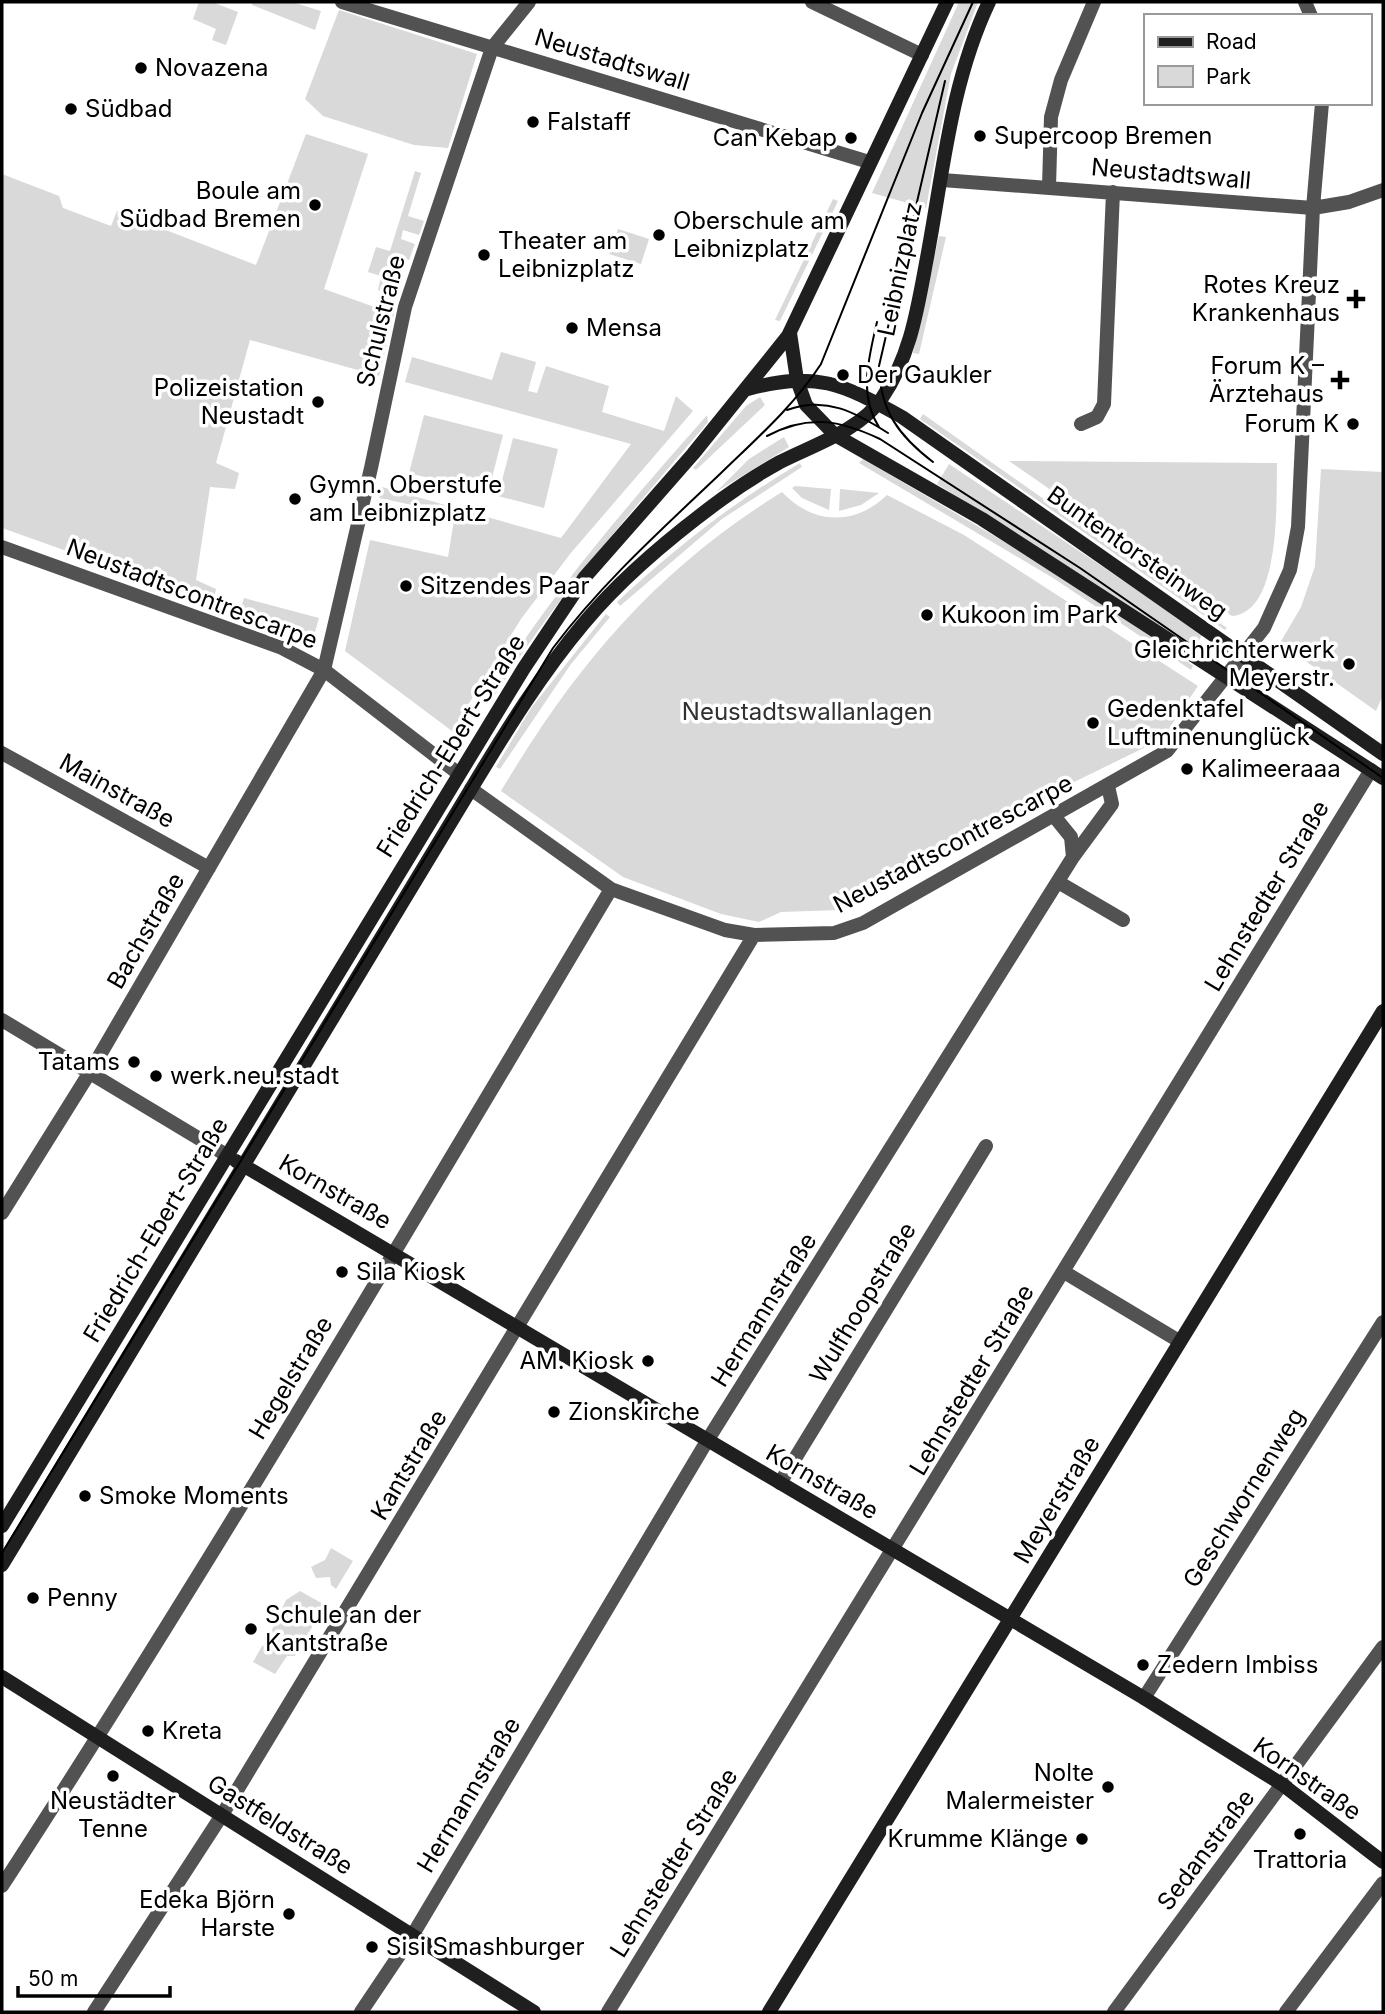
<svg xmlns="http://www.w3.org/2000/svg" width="1385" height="2014" viewBox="0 0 1385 2014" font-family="Inter,sans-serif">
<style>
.green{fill:#d9d9d9}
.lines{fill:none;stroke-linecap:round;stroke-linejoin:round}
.street{stroke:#525252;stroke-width:14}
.secondary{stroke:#1f1f1f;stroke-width:14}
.tram{stroke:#000;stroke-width:2}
.poi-dot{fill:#000;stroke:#fff;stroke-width:2.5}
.labels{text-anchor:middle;stroke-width:7;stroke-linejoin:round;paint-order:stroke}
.street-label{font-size:24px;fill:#000;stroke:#fff}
.poi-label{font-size:24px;fill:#000;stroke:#fff;text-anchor:start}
.park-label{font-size:24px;fill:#303030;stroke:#fff}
</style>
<rect width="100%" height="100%" fill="#fff"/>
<path class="green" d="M 199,2 L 212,2 L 238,12 L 226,45 L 212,40 L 216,29 L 193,19 Z
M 252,2 L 292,2 L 321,11 L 315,30 L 252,5 Z
M 959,2 L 978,2 L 951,74 L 926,208 L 872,193 Z
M 339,10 L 477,54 L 448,148 L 414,145 L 323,116 L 305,99 Z
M 306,134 L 368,154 L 324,289 L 394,314 L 379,376 L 250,340 L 216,463 L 239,473 L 235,489 L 210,487 L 196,580 L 216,589 L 213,603 L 2,528 L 2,174 L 59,196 L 63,208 L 111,226 L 117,211 L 256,265 Z
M 415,171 L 421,173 L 408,216 L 424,221 L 419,235 L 403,230 L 401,239 L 415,244 L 409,260 L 395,255 L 384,292 L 378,290 L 381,276 L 368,272 L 376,247 L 390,251 Z
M 833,199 L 838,201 L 780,321 L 775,320 Z
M 618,229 L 649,239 L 641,264 L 609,254 Z
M 939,236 L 946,237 L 919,354 L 913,353 Z
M 501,352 L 536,362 L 528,391 L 537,393 L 546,366 L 609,386 L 602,412 L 664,431 L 676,396 L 693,411 L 570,554 L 521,619 L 452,731 L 345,651 L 370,540 L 448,557 L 455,514 L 379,498 L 382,487 L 561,538 L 631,444 L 405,382 L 412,357 L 492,380 Z
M 760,397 L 765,405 L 696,470 L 693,468 L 746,406 Z
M 923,414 L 1227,628 L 1225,630 L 920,419 Z
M 424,415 L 503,435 L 488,493 L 409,473 Z
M 707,415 L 708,422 C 632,511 555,598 493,698 L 488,696 C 550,594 628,505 707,415 Z
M 784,437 L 789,447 L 716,492 L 749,459 Z
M 513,438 L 558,449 L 544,508 L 498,496 Z
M 863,459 L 1013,547 L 1163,643 L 1193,666 L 1191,670 L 1053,578 L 859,463 Z
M 1009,461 L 1277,463 C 1276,498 1282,612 1232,616 Z
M 800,463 L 802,467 L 722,519 L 620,606 L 617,602 C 674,549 732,503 800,463 Z
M 949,464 L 1203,634 L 1192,650 L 937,484 Z
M 1321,469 L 1383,472 L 1383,695 L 1376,711 L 1280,643 L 1301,607 L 1315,566 Z
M 795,486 L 831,489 L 829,510 L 802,498 L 792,488 Z
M 840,489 L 879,493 L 861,505 L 839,511 Z
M 782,492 C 813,525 855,526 887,495 L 964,535 L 1198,686 L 1162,739 L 1070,784 L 882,891 L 839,910 L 781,912 L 759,922 L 721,914 L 623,877 L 501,791 C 576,665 656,570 782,492 Z
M 244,598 L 319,618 L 315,632 L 309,635 L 240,612 Z
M 606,614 L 610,617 L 571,664 L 500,769 L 496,767 L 531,708 Z
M 331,1548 L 353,1561 L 336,1589 L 331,1585 L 330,1577 L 316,1578 L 311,1567 L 325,1560 Z
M 300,1591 L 325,1605 L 295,1656 L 287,1656 L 275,1674 L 253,1662 L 262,1646 L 269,1644 L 269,1636 L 286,1600 Z"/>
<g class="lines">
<path class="street" d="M 342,2 L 869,162
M 812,2 L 922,55
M 1305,2 L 1311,16
M 942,180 L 1313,208 L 1349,202 L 1383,190
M 1049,187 L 1051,117 L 1061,80 L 1094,2
M 1081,424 L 1097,417 L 1104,404 L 1113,192
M 2,547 L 282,648 L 324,670 L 459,774
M 2,753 L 209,868
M 471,789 L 611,889 L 725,930 L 754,935 L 834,933 L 863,923 L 1167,751 L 1264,628 L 1290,570 L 1298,527 L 1313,208 L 1322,103
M 1073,857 L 1112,804 L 1108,786
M 1058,882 L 1123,920
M 2,1020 L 228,1156
M 2,1213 L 90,1072 L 324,670 L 371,468 L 405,307 L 492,48 L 529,2
M 1064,1272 L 1179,1341
M 780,1483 L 986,1146
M 1144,1698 L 1383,1322
M 2,1886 C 214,1559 412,1223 611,889
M 94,2012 L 222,1815 L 754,935
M 361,2012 L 412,1936 L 707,1441 L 1073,857 L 1071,837 L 1054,816
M 608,2012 L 1371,770
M 1114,2012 L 1383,1647
M 1286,2012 L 1383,1883"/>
<path class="secondary" d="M 790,333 L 797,380 L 806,405 L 835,435 L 982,519 L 1383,778
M 748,389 C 817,371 841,383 902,417 L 1383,754
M 236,1161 L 1144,1698 L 1283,1785 L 1383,1862
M 2,1526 L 524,668 L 585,577 L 693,454 L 788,336 L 947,2
M 2,1565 L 471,789 C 506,731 541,674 584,623 C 623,576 673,535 722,499 C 740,486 760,473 780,462 C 813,445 861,430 882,398 C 910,357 917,311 926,263 C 943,175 950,84 989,2
M 2,1677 L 534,2012
M 769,2012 L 1383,1011"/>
<path class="tram" d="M 877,322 C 869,357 858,395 879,427
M 787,410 C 826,396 855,412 888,433
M 767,436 C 808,414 840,420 880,439 L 1080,568 L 1383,778
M 933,462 C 899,436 880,411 879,366 L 945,81
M 2,1553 L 553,648 C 602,583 661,530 720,474 C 756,439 793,407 821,364 L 922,113 L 973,2"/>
</g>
<g class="poi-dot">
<circle cx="141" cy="68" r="7"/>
<circle cx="71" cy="109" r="7"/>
<circle cx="533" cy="122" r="7"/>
<circle cx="980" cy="136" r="7"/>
<circle cx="851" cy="138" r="7"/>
<circle cx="315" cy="205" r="7"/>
<circle cx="659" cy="235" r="7"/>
<circle cx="484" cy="255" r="7"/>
<path d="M1352.5 288.5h7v7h7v7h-7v7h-7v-7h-7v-7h7z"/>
<circle cx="572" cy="328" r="7"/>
<circle cx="843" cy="375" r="7"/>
<path d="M1336.5 369.5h7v7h7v7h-7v7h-7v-7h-7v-7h7z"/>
<circle cx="318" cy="402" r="7"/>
<circle cx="1353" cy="424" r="7"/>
<circle cx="295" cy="499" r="7"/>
<circle cx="406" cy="586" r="7"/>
<circle cx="927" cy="615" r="7"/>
<circle cx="1349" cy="664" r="7"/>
<circle cx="1093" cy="723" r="7"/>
<circle cx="1187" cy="769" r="7"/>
<circle cx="134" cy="1062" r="7"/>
<circle cx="156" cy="1076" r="7"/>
<circle cx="342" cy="1272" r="7"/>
<circle cx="648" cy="1361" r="7"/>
<circle cx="554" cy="1412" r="7"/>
<circle cx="85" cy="1496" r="7"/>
<circle cx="33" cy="1598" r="7"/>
<circle cx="251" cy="1629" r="7"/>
<circle cx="1143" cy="1665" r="7"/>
<circle cx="148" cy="1731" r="7"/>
<circle cx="113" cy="1776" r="7"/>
<circle cx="1108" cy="1787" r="7"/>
<circle cx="1300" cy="1834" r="7"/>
<circle cx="1082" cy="1839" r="7"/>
<circle cx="289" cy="1914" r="7"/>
<circle cx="372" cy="1947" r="7"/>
</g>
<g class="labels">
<g class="street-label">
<text transform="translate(612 60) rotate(17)" y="8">Neustadtswall</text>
<text transform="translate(1171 174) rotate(5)" y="8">Neustadtswall</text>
<text transform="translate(900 269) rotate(-78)" y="8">Leibnizplatz</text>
<text transform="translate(381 321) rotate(-76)" y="8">Schulstraße</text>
<text transform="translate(1137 553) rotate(35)" y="8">Buntentorsteinweg</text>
<text transform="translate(192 594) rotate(21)" y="8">Neustadtscontrescarpe</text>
<text transform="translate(451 746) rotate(-58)" y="8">Friedrich-Ebert-Straße</text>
<text transform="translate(117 791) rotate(29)" y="8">Mainstraße</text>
<text transform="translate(953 844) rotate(-28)" y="8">Neustadtscontrescarpe</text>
<text transform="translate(1267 896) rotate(-59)" y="8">Lehnstedter Straße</text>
<text transform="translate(146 931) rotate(-60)" y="8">Bachstraße</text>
<text transform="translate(335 1192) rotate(30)" y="8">Kornstraße</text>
<text transform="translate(156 1230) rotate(-59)" y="8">Friedrich-Ebert-Straße</text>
<text transform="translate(863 1303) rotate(-59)" y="8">Wulfhoopstraße</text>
<text transform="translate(764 1310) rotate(-58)" y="8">Hermannstraße</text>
<text transform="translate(291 1378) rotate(-59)" y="8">Hegelstraße</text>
<text transform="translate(972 1380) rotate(-59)" y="8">Lehnstedter Straße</text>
<text transform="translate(409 1465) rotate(-59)" y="8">Kantstraße</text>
<text transform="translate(822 1482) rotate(30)" y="8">Kornstraße</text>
<text transform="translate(1244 1498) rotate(-58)" y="8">Geschwornenweg</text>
<text transform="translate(1057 1500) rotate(-59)" y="8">Meyerstraße</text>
<text transform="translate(1307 1779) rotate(35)" y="8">Kornstraße</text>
<text transform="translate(469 1795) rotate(-59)" y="8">Hermannstraße</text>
<text transform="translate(280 1825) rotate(32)" y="8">Gastfeldstraße</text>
<text transform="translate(1206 1850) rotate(-53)" y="8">Sedanstraße</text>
<text transform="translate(674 1863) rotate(-58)" y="8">Lehnstedter Straße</text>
</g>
<g class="poi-label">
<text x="155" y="76">Novazena</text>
<text x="85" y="117">Südbad</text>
<text x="547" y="130">Falstaff</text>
<text x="994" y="144">Supercoop Bremen</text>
<text x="837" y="146" text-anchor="end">Can Kebap</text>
<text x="301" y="199" text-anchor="end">Boule am<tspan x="301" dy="28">Südbad Bremen</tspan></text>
<text x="673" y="229">Oberschule am<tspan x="673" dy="28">Leibnizplatz</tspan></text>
<text x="498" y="249">Theater am<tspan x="498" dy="28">Leibnizplatz</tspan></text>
<text x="1340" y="293" text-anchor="end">Rotes Kreuz<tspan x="1340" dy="28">Krankenhaus</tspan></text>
<text x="586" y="336">Mensa</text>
<text x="1324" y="374" text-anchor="end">Forum K –<tspan x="1324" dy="28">Ärztehaus</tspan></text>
<text x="857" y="383">Der Gaukler</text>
<text x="304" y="396" text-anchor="end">Polizeistation<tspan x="304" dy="28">Neustadt</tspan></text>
<text x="1339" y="432" text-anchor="end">Forum K</text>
<text x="309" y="493">Gymn. Oberstufe<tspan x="309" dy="28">am Leibnizplatz</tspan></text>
<text x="420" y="594">Sitzendes Paar</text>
<text x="941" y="623">Kukoon im Park</text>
<text x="1335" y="658" text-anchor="end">Gleichrichterwerk<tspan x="1335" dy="28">Meyerstr.</tspan></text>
<text x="1107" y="717">Gedenktafel<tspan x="1107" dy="28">Luftminenunglück</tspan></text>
<text x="1201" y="777">Kalimeeraaa</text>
<text x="120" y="1070" text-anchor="end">Tatams</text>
<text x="170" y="1084">werk.neu.stadt</text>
<text x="356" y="1280">Sila Kiosk</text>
<text x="634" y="1369" text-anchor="end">AM. Kiosk</text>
<text x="568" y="1420">Zionskirche</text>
<text x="99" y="1504">Smoke Moments</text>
<text x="47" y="1606">Penny</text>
<text x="265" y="1623">Schule an der<tspan x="265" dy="28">Kantstraße</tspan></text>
<text x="1157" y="1673">Zedern Imbiss</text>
<text x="162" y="1739">Kreta</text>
<text x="1094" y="1781" text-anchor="end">Nolte<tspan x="1094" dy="28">Malermeister</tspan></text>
<text x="113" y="1809" text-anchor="middle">Neustädter<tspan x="113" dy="28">Tenne</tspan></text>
<text x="1068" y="1847" text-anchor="end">Krumme Klänge</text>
<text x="1300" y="1868" text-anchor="middle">Trattoria</text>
<text x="275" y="1908" text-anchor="end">Edeka Björn<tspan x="275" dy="28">Harste</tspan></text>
<text x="386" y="1955">Sisi Smashburger</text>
</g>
<g class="park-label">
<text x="807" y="720">Neustadtswallanlagen</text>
</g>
</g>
<rect width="1385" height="2014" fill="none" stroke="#000000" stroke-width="7"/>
<rect x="1144" y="14" width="228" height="91" fill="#ffffff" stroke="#999999" stroke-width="2"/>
<rect x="1158" y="37" width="35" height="10" fill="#1f1f1f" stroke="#999999" stroke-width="2"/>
<text x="1206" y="49" font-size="21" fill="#000000">Road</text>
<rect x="1158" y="66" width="35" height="21" fill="#d9d9d9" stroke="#999999" stroke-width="2"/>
<text x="1206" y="84" font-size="21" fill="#000000">Park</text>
<path d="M18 1986v10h152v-10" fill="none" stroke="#000000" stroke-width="3.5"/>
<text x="28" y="1986" font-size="21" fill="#000000" stroke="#ffffff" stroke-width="5" paint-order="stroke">50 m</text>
</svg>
